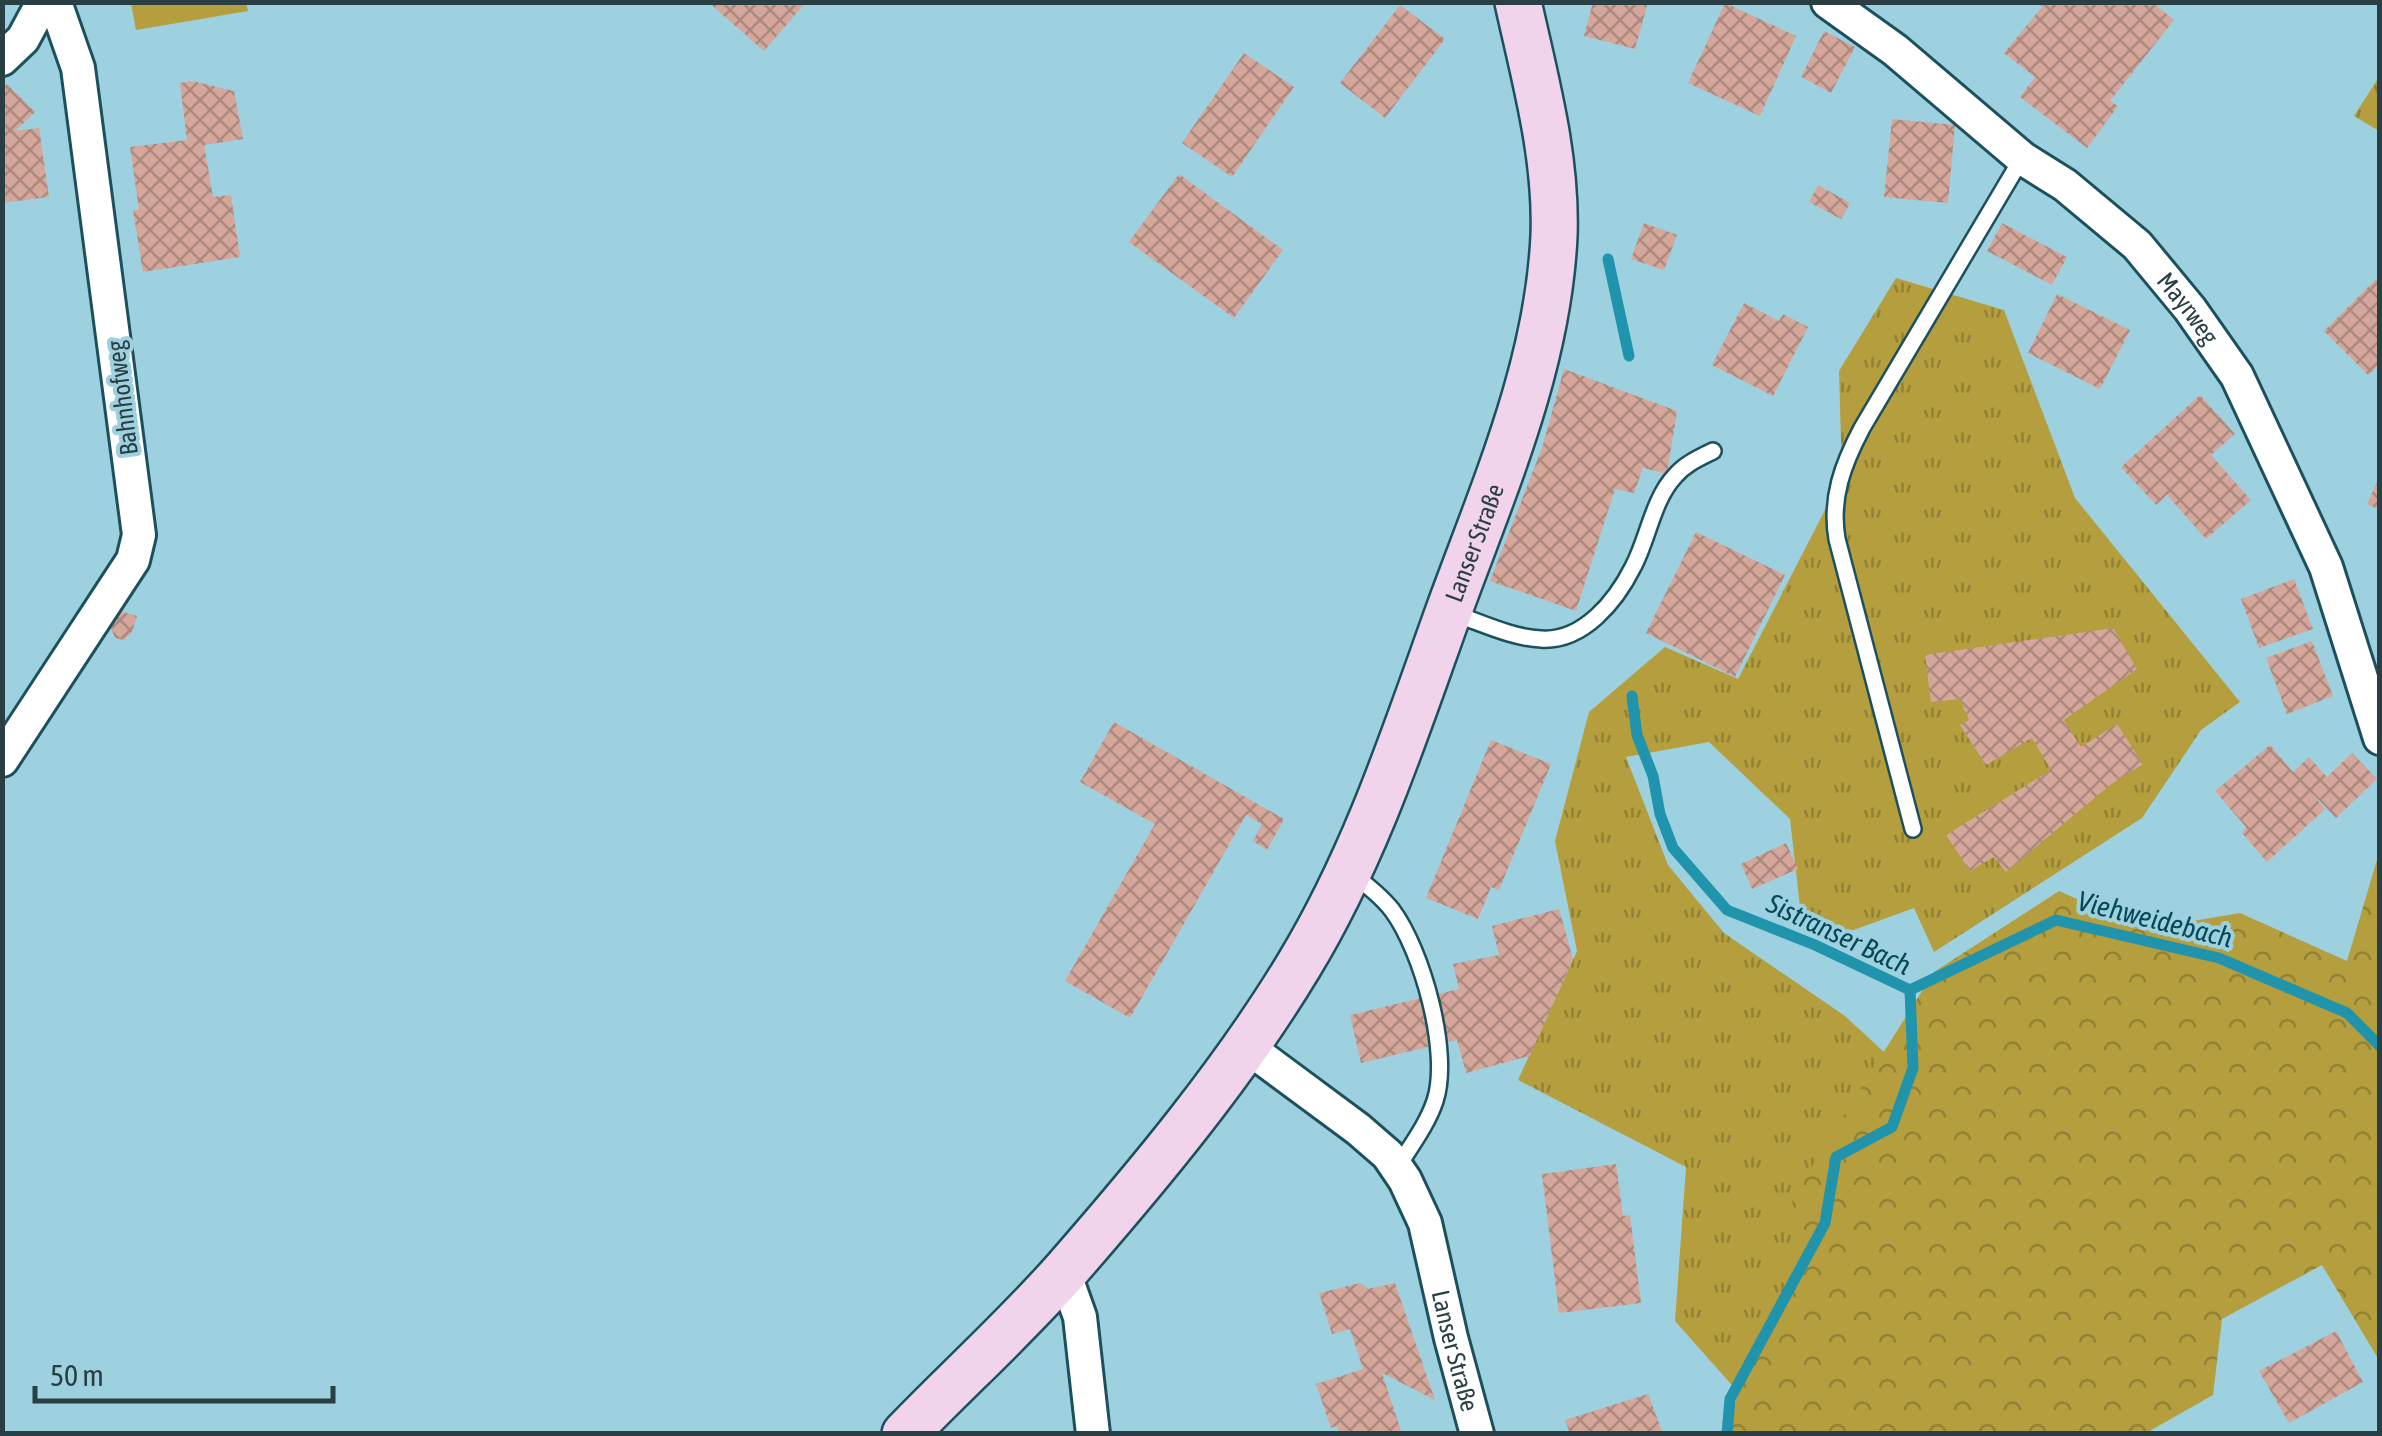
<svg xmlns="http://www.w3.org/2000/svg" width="2382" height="1436" viewBox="0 0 2382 1436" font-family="'Asap Condensed',sans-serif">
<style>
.grass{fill:url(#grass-tufts)}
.forest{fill:url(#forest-crowns)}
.garden{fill:#b59e3d}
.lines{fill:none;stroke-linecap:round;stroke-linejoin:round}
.stream{stroke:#1f94ac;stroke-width:11}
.building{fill:url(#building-cross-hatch)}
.lane-casing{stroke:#1c505c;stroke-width:20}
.street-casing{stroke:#1c505c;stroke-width:38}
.secondary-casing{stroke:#1c505c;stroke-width:50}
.lane{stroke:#fff;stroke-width:15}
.street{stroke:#fff;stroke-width:32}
.secondary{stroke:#f1d4eb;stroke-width:45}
.labels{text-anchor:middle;stroke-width:8;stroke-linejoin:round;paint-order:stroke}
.street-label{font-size:25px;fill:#293f44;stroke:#9dd1df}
.water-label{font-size:28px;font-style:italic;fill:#064855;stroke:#9dd1df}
</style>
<defs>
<pattern id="grass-tufts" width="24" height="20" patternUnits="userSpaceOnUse" patternTransform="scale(2.5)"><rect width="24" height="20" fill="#b59e3d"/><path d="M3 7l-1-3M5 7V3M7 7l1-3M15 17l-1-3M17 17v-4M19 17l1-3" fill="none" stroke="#938235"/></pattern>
<pattern id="forest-crowns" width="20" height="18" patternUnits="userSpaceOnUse" patternTransform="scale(2.5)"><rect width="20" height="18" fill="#b59e3d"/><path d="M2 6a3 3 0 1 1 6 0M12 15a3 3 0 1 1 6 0" fill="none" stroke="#938235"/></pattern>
<pattern id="building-cross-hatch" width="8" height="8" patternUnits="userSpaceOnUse" patternTransform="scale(2.5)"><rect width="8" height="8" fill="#d5a79b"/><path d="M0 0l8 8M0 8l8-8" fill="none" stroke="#ad8980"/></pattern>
</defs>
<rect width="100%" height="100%" fill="#9dd1df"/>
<path class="grass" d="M 2379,77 L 2379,131 L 2354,116 Z
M 1896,278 L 2004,310 L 2075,498 L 2240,702 L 2201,730 L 2142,818 L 1934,952 L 1914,908 L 1851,931 L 1802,924 L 1790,819 L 1709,742 L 1626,757 L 1668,865 L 1724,933 L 1845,1016 L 1885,1053 L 1793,1198 L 1801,1273 L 1738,1392 L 1675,1321 L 1686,1167 L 1518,1080 L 1577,951 L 1555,841 L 1589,712 L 1665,647 L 1738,679 L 1842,477 L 1839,371 Z"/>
<path class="forest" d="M 2379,853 L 2379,1360 L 2322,1265 L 2222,1319 L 2213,1395 L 2146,1433 L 1727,1433 L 1738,1392 L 1801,1273 L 1792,1198 L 1934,972 L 2059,891 L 2145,929 L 2240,913 L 2347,961 Z"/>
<path class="garden" d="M 131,3 L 246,3 L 248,11 L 136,30 Z"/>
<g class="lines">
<path class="stream" d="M 1608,259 L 1629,356
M 1632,696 L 1637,735 L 1653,776 L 1660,814 L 1673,848 L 1727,910 L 1815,945 L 1910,990 L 1913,1068 L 1892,1127 L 1836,1157 L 1825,1223 L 1730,1399 L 1727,1434
M 1910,990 L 2056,920 L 2219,958 L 2347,1013 L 2380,1046"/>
</g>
<path class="building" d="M 708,2 L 806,2 L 764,51 Z
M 1593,2 L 1648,2 L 1635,49 L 1584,36 Z
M 2035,2 L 2152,2 L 2174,20 L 2110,101 L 2118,106 L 2087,148 L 2020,97 L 2035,77 L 2004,53 L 2042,7 Z
M 1725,3 L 1796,36 L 1760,116 L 1688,83 Z
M 1400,5 L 1445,39 L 1385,118 L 1340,83 Z
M 1824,31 L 1855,47 L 1831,93 L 1801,77 Z
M 1244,53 L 1294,87 L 1232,177 L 1182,143 Z
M 192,81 L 234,91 L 243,139 L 204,145 L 213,197 L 231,195 L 240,257 L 143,272 L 133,210 L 139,210 L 130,147 L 187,140 L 180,83 Z
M 7,84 L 35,112 L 15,131 L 39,128 L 49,197 L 2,203 L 2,88 Z
M 1892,119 L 1955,125 L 1948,203 L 1884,197 Z
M 1179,174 L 1283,250 L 1234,318 L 1129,242 Z
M 1818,185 L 1850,203 L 1841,219 L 1809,202 Z
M 1644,223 L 1677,235 L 1664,270 L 1631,259 Z
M 2002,223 L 2067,257 L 2052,285 L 1987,251 Z
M 2376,279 L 2380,282 L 2380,364 L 2368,375 L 2324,331 Z
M 2057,294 L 2130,330 L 2100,389 L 2028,353 Z
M 1744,303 L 1779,321 L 1783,314 L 1808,327 L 1773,396 L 1712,365 Z
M 1564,369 L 1677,411 L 1667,474 L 1643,468 L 1634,493 L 1615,489 L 1576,611 L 1490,581 L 1542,448 Z
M 2200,395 L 2235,434 L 2211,455 L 2251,500 L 2206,539 L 2167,495 L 2156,505 L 2121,467 Z
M 2380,476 L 2380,510 L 2367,504 Z
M 1696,532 L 1785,575 L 1735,677 L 1646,633 Z
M 2294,579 L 2313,629 L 2259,648 L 2241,599 Z
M 116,610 L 137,616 L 132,632 L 124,640 L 115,638 L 111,628 Z
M 2113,628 L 2137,669 L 2064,720 L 2081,747 L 2117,724 L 2143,764 L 2110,785 L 2006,872 L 1994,857 L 1970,871 L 1946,835 L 2051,770 L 2032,738 L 1986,765 L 1960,725 L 1969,720 L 1960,699 L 1931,702 L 1925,655 Z
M 2312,641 L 2333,696 L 2287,714 L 2266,658 Z
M 1114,722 L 1284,819 L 1267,850 L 1253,841 L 1262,824 L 1246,815 L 1130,1018 L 1065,981 L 1155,824 L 1080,782 Z
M 1491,740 L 1551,764 L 1499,890 L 1491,887 L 1478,919 L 1426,898 Z
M 2270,745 L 2293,772 L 2309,757 L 2327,777 L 2352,753 L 2377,779 L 2336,818 L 2311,792 L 2325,809 L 2267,862 L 2242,833 L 2246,827 L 2215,791 Z
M 1786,843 L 1798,869 L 1752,889 L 1741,864 Z
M 1559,909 L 1573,959 L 1530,1056 L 1466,1073 L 1457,1040 L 1361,1063 L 1350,1015 L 1459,989 L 1453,964 L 1499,955 L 1492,926 Z
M 1616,1164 L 1623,1216 L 1630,1215 L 1641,1303 L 1559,1313 L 1542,1174 Z
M 1360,1283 L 1368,1289 L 1395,1283 L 1435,1400 L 1382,1373 L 1402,1434 L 1340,1434 L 1337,1426 L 1331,1428 L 1316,1384 L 1363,1369 L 1350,1329 L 1332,1334 L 1319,1293 Z
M 2336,1331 L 2363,1382 L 2289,1423 L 2259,1371 Z
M 1648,1394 L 1663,1434 L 1570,1434 L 1565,1420 Z"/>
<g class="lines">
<defs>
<path id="lane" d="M 1452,613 C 1480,622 1512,638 1541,639 C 1583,642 1616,601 1633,567 C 1648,539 1653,499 1675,476 C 1685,464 1699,458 1713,451
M 1913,829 L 1837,539 C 1830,498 1843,464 1862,428 L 2022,158
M 1352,874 C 1367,885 1381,896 1392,910 C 1422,950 1451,1053 1435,1101 C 1427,1125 1410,1147 1397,1168"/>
<g id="street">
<path id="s1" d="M 1828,2 L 1895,50 L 2022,158 L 2065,185 L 2137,245 L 2190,309 L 2237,376 L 2326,567 L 2380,738"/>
<path d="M 2,59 L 23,39 L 43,2"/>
<path d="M 2,760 L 133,560 L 139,535 L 78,68 L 55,2"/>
<path id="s2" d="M 1246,1046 L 1358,1129 L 1388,1155 L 1405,1180 L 1425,1223 L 1451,1338 L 1477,1434"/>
<path d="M 1064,1272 L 1080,1317 L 1093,1434"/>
</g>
<g id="secondary">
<path id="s3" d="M 905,1434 C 958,1379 1016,1327 1066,1270 C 1148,1176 1234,1073 1299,965 C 1367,853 1407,727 1451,605 C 1495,485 1548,365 1554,236 C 1557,157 1535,79 1518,2"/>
</g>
</defs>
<use href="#lane" class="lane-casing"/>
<use href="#street" class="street-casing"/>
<use href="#secondary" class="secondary-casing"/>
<use href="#lane" class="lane"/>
<use href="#street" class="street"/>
<use href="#secondary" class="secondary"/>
</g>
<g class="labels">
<g class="street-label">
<text dy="9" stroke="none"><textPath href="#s1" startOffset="475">Mayrweg</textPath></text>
<text transform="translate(122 398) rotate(-97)" y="9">Bahnhofweg</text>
<text dy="9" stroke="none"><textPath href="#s3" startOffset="1072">Lanser Straße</textPath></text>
<text dy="9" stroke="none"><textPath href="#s2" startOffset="388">Lanser Straße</textPath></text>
</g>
<g class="water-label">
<text transform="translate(2155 919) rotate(14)" y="10">Viehweidebach</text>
<text transform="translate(1839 934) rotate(25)" y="10">Sistranser Bach</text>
</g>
</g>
<rect width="2382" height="1436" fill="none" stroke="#293f44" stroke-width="10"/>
<path d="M35 1386v15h298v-15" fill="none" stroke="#293f44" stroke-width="5"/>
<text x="50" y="1386" font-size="30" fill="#293f44" stroke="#9dd1df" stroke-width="8" paint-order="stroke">50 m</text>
</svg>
